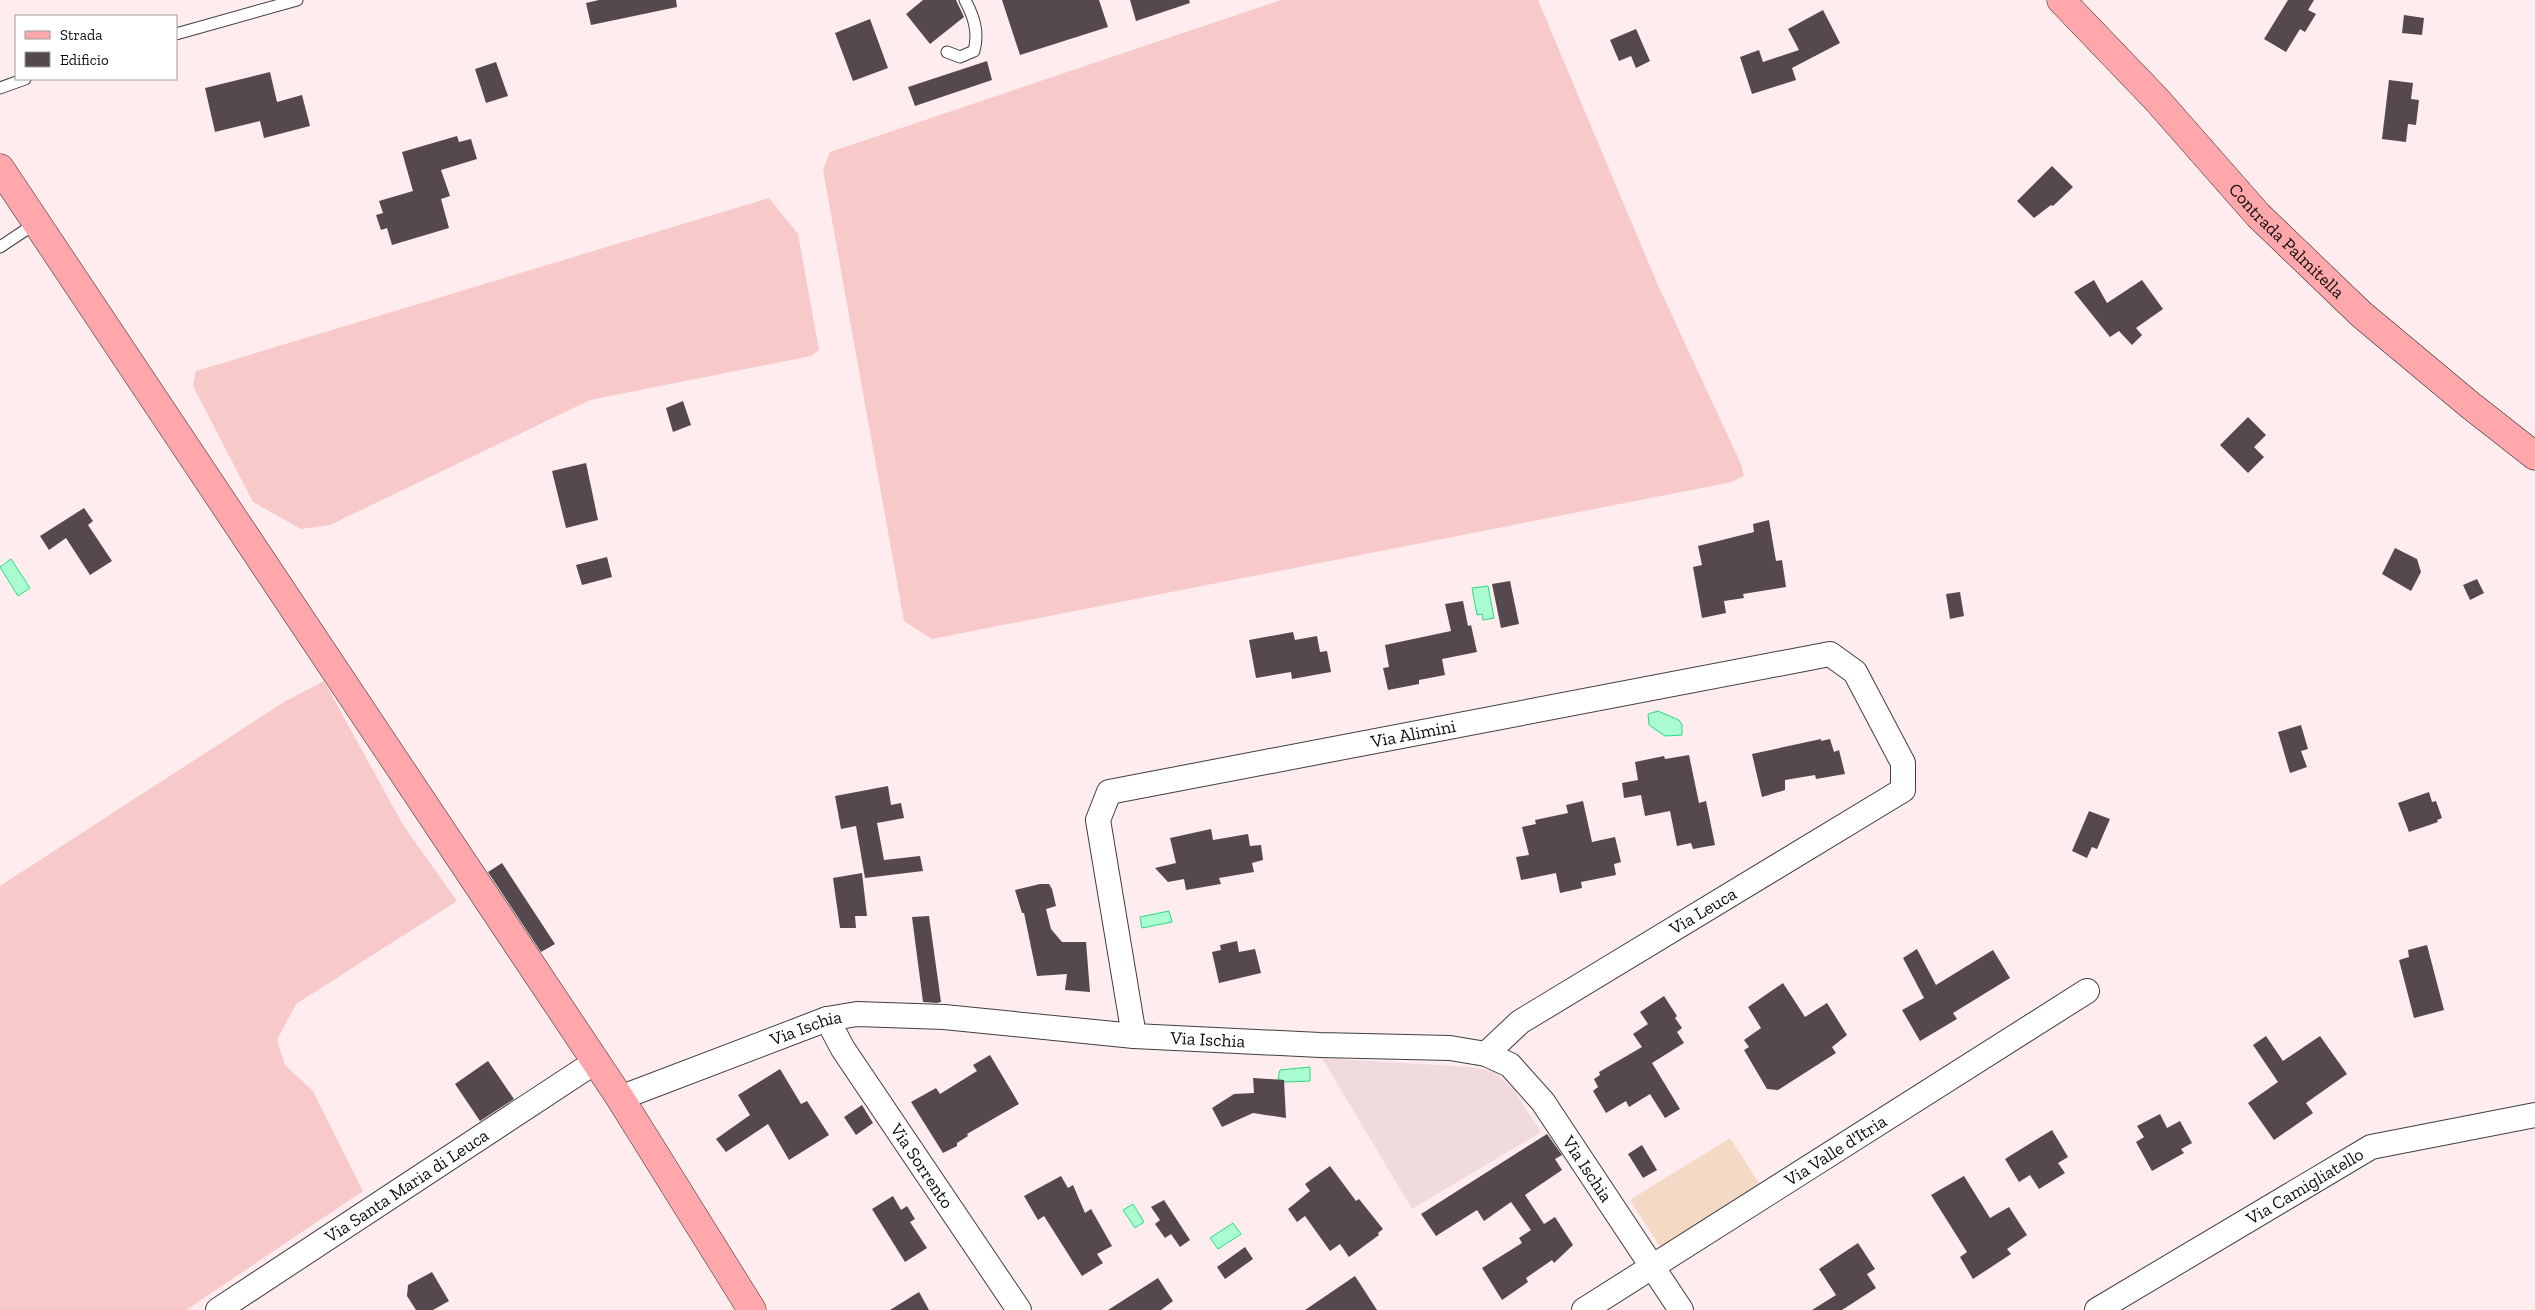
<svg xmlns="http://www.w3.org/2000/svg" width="2535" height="1310" viewBox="0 0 2535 1310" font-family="'Zilla Slab',serif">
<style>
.farmland{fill:#f8c9c9}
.pitch{fill:#f4d9c4}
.plaza{fill:#f0dade}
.water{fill:#aafdd0;stroke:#2adb7f}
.building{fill:#56484f}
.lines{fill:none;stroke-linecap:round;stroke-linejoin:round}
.lane-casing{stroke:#3f3f3f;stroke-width:13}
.street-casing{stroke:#3f3f3f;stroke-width:26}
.secondary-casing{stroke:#2e2e2e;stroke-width:29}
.lane{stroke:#fff;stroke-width:11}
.street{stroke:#fff;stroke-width:24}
.secondary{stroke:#ffa7aa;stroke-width:28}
.labels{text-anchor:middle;stroke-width:5;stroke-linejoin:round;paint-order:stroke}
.street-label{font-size:18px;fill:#0c0c0c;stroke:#fff}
</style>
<rect width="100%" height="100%" fill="#ffecee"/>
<path class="farmland" d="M 1281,0 L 1538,0 L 1657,283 L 1741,464 L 1744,476 L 1732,482 L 932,639 L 904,621 L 823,170 L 830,152 Z
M 769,198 L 798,234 L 819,350 L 811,356 L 590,400 L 330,525 L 301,529 L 253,502 L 193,386 L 196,371 Z
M 324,681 L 403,825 L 457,901 L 296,1004 L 277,1040 L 285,1065 L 313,1091 L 363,1191 L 186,1310 L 0,1310 L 0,886 L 284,702 Z"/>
<path class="pitch" d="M 1730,1138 L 1761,1186 L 1661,1248 L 1630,1200 Z"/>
<path class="plaza" d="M 1322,1058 L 1471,1067 L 1493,1071 L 1513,1089 L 1541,1132 L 1412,1209 Z"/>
<path class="water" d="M 11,559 L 30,588 L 18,596 L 0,567 Z
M 1488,586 L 1494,618 L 1483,620 L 1482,614 L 1477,615 L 1472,588 Z
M 1658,711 L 1679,720 L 1682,725 L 1682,735 L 1665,736 L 1649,725 L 1648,714 Z
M 1169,911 L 1172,922 L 1142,928 L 1140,917 Z
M 1310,1067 L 1310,1081 L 1286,1082 L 1278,1079 L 1280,1070 Z
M 1133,1204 L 1144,1222 L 1135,1228 L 1123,1210 Z
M 1233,1223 L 1241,1234 L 1218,1249 L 1210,1238 Z"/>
<path class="building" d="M 599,0 L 676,0 L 677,7 L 591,25 L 586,3 Z
M 923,0 L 956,0 L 964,17 L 930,44 L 906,14 Z
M 1002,0 L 1099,0 L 1108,27 L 1020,55 Z
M 1130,0 L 1189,0 L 1190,3 L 1136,21 Z
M 2288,0 L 2314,0 L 2308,10 L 2316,14 L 2305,32 L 2300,29 L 2286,52 L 2264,39 Z
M 1823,10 L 1840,43 L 1792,68 L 1796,80 L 1752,94 L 1740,57 L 1759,50 L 1763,62 L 1799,50 L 1788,29 Z
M 2404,15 L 2424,18 L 2422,35 L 2402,33 Z
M 870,19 L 888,68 L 853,81 L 835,33 Z
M 1636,29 L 1650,61 L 1636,68 L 1631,56 L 1619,61 L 1610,40 Z
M 987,61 L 992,80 L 915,106 L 908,87 Z
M 496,62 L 508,96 L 486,103 L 475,69 Z
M 270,72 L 277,102 L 302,95 L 310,126 L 264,138 L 260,121 L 215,132 L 205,88 Z
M 2389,80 L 2413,83 L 2411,99 L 2419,100 L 2416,125 L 2408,124 L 2406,142 L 2382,139 Z
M 457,136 L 459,142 L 471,139 L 477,159 L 441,170 L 450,196 L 441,199 L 449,228 L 392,245 L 387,228 L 381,230 L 376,215 L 383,213 L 379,201 L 413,191 L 402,152 Z
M 2052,166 L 2073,187 L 2053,206 L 2051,205 L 2034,218 L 2017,201 Z
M 2094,280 L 2107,303 L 2142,280 L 2163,309 L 2136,328 L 2142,335 L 2132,345 L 2119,331 L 2110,337 L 2074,292 Z
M 683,401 L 691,425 L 673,432 L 666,408 Z
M 2248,417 L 2266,435 L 2254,447 L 2264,457 L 2248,473 L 2220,445 Z
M 586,463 L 598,520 L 566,528 L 552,471 Z
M 84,508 L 93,521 L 88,525 L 112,561 L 90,575 L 66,538 L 49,550 L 40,536 Z
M 1769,520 L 1776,561 L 1782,560 L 1786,587 L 1743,594 L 1744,598 L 1724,601 L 1726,613 L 1702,618 L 1693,567 L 1702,565 L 1698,546 L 1754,532 L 1753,524 Z
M 2395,548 L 2417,559 L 2421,572 L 2411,591 L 2382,574 Z
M 607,557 L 612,577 L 582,585 L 576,565 Z
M 2477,579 L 2484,593 L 2470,600 L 2463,585 Z
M 1510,581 L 1519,624 L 1501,628 L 1492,584 Z
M 1960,592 L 1964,616 L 1950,619 L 1946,594 Z
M 1463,601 L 1468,626 L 1471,625 L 1477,652 L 1442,659 L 1445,675 L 1419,680 L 1419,684 L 1388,690 L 1383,668 L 1389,667 L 1385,645 L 1451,631 L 1445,604 Z
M 1293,632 L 1295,640 L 1317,636 L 1320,652 L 1327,651 L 1331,672 L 1292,679 L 1291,672 L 1256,678 L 1249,640 Z
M 2301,725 L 2308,749 L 2301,751 L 2307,767 L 2290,773 L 2278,732 Z
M 1821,739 L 1821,741 L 1830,739 L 1834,752 L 1839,750 L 1845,774 L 1816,779 L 1815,775 L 1785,780 L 1785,790 L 1762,797 L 1752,754 Z
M 1689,755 L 1699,803 L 1706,801 L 1715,845 L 1693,849 L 1691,843 L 1677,846 L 1670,811 L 1645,816 L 1641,795 L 1624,798 L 1622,783 L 1638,780 L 1635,762 L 1664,756 L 1665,759 Z
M 888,786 L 891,805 L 901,803 L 904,818 L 877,823 L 884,860 L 920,856 L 923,871 L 865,878 L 856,826 L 841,829 L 835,796 Z
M 2429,792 L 2432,802 L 2436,801 L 2442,818 L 2437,820 L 2438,822 L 2409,832 L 2398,803 Z
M 1583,801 L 1592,842 L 1615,837 L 1621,862 L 1614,864 L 1616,875 L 1581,882 L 1582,888 L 1560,893 L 1556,873 L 1521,880 L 1516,857 L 1529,855 L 1522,827 L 1536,824 L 1535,820 L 1568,813 L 1566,805 Z
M 2089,811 L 2110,819 L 2097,849 L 2092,847 L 2087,858 L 2072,851 Z
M 1211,829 L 1213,840 L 1248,834 L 1250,846 L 1261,845 L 1263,860 L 1252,863 L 1254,872 L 1219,878 L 1221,884 L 1186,890 L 1184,879 L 1168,882 L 1155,868 L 1176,863 L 1170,838 Z
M 502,863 L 555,944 L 541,952 L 488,872 Z
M 862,873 L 867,916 L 855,916 L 856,928 L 840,928 L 833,878 Z
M 1040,884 L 1049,884 L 1052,889 L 1056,906 L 1046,909 L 1051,929 L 1062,942 L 1086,942 L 1090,992 L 1065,990 L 1067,974 L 1037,976 L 1024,913 L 1022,913 L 1015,890 Z
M 929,916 L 941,1002 L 937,1003 L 923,1002 L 912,917 Z
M 1237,941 L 1239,952 L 1255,949 L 1261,973 L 1219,983 L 1212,952 L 1221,950 L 1220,945 Z
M 2427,945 L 2444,1010 L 2414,1018 L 2399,960 L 2409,957 L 2408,950 Z
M 1917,949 L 1936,985 L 1993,950 L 2010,978 L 1953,1013 L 1957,1019 L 1920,1041 L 1902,1010 L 1924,998 L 1903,958 Z
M 1783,983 L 1805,1017 L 1827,1003 L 1847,1035 L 1832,1047 L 1836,1053 L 1778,1090 L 1767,1089 L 1744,1050 L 1749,1047 L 1744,1040 L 1761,1028 L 1748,1007 Z
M 1664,996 L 1677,1016 L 1675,1018 L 1682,1028 L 1677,1032 L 1684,1043 L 1652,1063 L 1680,1109 L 1665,1118 L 1650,1094 L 1629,1107 L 1626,1101 L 1606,1113 L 1593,1091 L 1598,1087 L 1594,1079 L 1600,1075 L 1599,1072 L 1642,1047 L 1633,1034 L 1648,1024 L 1640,1012 Z
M 2266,1036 L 2283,1061 L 2320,1036 L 2347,1074 L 2306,1103 L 2313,1113 L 2274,1140 L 2248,1103 L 2278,1082 L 2253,1045 Z
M 990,1055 L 1019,1104 L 967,1134 L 968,1136 L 957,1143 L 957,1146 L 943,1153 L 911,1102 L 936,1088 L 940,1094 L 977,1071 L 973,1065 Z
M 488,1061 L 514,1099 L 480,1121 L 455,1084 Z
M 780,1069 L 801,1104 L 807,1101 L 829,1135 L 789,1160 L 768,1124 L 726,1152 L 716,1139 L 750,1115 L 738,1095 Z
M 1253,1078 L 1284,1080 L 1286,1118 L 1253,1113 L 1222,1127 L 1212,1108 L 1234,1094 L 1254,1093 Z
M 862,1105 L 873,1123 L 856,1135 L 844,1117 Z
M 2160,1114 L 2167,1128 L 2180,1121 L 2192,1143 L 2181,1149 L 2184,1153 L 2152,1171 L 2136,1142 L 2144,1137 L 2137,1126 Z
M 2052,1130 L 2068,1157 L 2058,1163 L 2065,1173 L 2039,1189 L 2030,1175 L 2019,1182 L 2005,1159 Z
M 1547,1134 L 1562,1155 L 1555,1159 L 1562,1170 L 1525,1195 L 1544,1224 L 1555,1217 L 1573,1245 L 1554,1263 L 1552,1260 L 1526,1278 L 1528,1282 L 1502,1300 L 1482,1268 L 1522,1243 L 1519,1238 L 1531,1230 L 1511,1202 L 1484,1221 L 1477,1210 L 1436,1236 L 1421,1214 Z
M 1642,1145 L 1657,1170 L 1643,1178 L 1628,1154 Z
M 1330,1166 L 1356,1201 L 1359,1199 L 1383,1229 L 1378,1233 L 1379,1235 L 1349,1257 L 1340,1244 L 1330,1251 L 1305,1216 L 1297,1222 L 1288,1209 L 1310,1191 L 1305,1184 Z
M 1061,1176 L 1068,1188 L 1073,1185 L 1085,1213 L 1091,1209 L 1112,1246 L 1097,1254 L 1103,1263 L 1082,1276 L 1044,1216 L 1038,1220 L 1024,1196 Z
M 1964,1176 L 1990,1218 L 2009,1207 L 2027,1235 L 2007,1249 L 2011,1254 L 1973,1279 L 1960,1257 L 1967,1252 L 1931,1195 Z
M 893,1196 L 901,1210 L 907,1206 L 915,1219 L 910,1222 L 927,1248 L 905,1262 L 872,1209 Z
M 1164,1200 L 1190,1240 L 1180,1247 L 1171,1234 L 1165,1238 L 1155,1224 L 1160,1220 L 1151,1207 Z
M 1858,1243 L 1875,1269 L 1867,1274 L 1876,1288 L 1842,1310 L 1812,1310 L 1836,1295 L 1819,1269 Z
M 1245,1247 L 1253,1259 L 1225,1279 L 1217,1267 Z
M 432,1272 L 449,1301 L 433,1310 L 416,1310 L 407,1296 L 408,1285 Z
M 1355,1276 L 1377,1310 L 1305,1310 Z
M 1158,1278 L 1173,1301 L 1161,1310 L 1108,1310 Z
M 919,1292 L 929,1310 L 890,1310 Z"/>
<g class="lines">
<defs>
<path id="lane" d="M 176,34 L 297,0
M 947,52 L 960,57 L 974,51 C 979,32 974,17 965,0
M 0,88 L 25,79
M 0,247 L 36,223"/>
<g id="street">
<path id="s1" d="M 827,1019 L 843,1049 L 1019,1310"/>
<path id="s2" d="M 1134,1036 L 1098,820 L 1109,792 L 1830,654 L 1855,672 L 1903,763 L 1903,790 L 1520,1022 L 1486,1054"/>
<path id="s3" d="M 620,1098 L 827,1019 L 857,1014 L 944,1017 L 1134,1036 L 1320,1045 L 1450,1048 L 1486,1054 L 1510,1065 L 1543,1102 L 1681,1310"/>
<path id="s4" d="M 218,1310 L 595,1062"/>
<path id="s5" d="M 1584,1310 L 2087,991"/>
<path id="s6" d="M 2097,1310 L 2371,1147 L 2535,1115"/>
</g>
<g id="secondary">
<path id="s7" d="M 2061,0 L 2157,100 L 2258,215 L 2361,314 L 2470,405 L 2535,456"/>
<path d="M 0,168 L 620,1098 L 752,1310"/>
</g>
</defs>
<use href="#lane" class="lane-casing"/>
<use href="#street" class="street-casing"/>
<use href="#secondary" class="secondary-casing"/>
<use href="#lane" class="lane"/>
<use href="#street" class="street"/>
<use href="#secondary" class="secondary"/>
</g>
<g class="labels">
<g class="street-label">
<text dy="6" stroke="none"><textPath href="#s7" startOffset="330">Contrada Palmitella</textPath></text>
<text dy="6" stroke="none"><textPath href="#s2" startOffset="559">Via Alimini</textPath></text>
<text transform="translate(1703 911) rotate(-31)" y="6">Via Leuca</text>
<text dy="6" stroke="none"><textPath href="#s3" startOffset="199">Via Ischia</textPath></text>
<text dy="6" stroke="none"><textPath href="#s3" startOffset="604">Via Ischia</textPath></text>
<text dy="6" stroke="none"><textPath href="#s5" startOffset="298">Via Valle d'Itria</textPath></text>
<text dy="6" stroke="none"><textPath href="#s1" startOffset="175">Via Sorrento</textPath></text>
<text dy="6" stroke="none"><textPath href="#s3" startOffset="1039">Via Ischia</textPath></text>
<text dy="6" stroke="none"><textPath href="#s4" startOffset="226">Via Santa Maria di Leuca</textPath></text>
<text dy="6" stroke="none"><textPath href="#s6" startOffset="242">Via Camigliatello</textPath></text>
</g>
</g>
<rect x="15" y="15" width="162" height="65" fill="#ffffff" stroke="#9e9e9e"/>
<rect x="25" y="31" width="25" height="8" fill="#ffa7aa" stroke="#9e9e9e"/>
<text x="60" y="40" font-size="15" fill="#0c0c0c">Strada</text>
<rect x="25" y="52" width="25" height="15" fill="#56484f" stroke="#9e9e9e"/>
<text x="60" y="65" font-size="15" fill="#0c0c0c">Edificio</text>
</svg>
